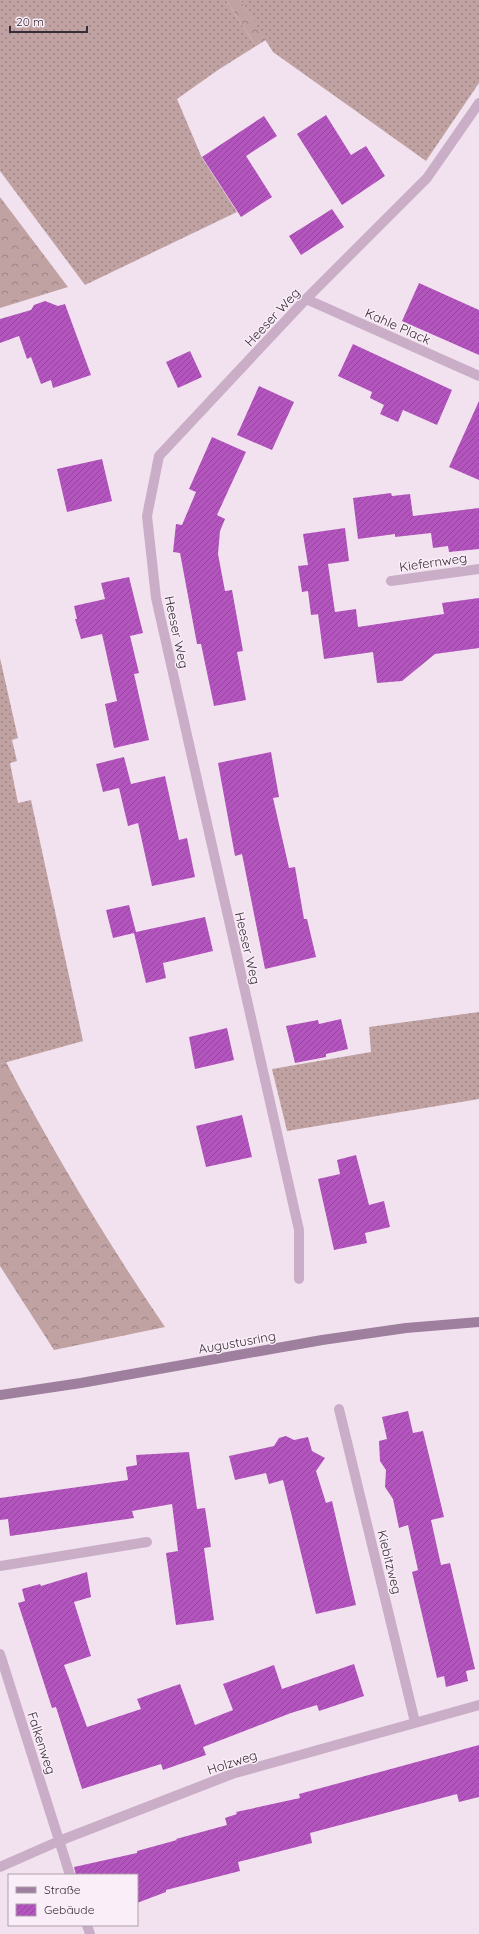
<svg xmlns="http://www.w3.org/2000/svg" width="479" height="1934" viewBox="0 0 479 1934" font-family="Quicksand,sans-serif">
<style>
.grass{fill:url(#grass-dots)}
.forest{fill:url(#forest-crowns)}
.building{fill:url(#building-hatch)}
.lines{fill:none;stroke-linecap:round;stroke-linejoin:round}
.street{stroke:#caaec7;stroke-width:10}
.secondary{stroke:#9e7f9d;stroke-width:10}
.labels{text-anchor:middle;stroke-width:3;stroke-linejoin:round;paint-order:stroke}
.street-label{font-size:13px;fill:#392c39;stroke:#faeef8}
</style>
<defs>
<pattern id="grass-dots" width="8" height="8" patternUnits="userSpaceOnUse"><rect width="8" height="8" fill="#c1a2a2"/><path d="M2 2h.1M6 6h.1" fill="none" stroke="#9e8485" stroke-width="1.8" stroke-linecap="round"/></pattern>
<pattern id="forest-crowns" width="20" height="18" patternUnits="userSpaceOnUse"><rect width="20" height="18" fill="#c1a2a2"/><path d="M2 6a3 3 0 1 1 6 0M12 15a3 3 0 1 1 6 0" fill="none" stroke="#9e8485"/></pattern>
<pattern id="building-hatch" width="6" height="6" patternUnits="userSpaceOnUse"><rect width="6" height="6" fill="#b454bf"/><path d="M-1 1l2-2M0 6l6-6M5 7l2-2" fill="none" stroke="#93469c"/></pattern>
</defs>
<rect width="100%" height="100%" fill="#f2e2ef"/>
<path class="grass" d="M 0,0 L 226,0 L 256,46 L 218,70 L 177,99 L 202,158 L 237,212 L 85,285 L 0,171 Z
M 240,0 L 479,0 L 479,83 L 426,161 L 273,52 Z
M 0,658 L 18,738 L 12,740 L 17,761 L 10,763 L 18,803 L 31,800 L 83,1041 L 0,1064 Z
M 479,1012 L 479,1099 L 287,1131 L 272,1069 L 371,1052 L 369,1027 Z"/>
<path class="forest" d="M 226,0 L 240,0 L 266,40 L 256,46 Z
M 0,197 L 68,287 L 0,308 Z
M 6,1062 C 54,1153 107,1242 165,1327 L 54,1350 L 0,1266 L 0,1064 Z"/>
<path class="building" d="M 326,115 L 351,155 L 366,146 L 385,176 L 342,205 L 297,134 Z
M 264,116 L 277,136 L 246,156 L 272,197 L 241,217 L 202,157 Z
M 332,209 L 344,227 L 301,255 L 289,236 Z
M 419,283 L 479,310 L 479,355 L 402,321 Z
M 45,301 L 58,306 L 65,304 L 91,375 L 53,388 L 51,380 L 41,384 L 31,357 L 27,359 L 19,336 L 0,343 L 0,319 L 31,310 L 34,305 Z
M 353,344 L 452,390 L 437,425 L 403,410 L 398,422 L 380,414 L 384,405 L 370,398 L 372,392 L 338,376 Z
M 190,351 L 202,377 L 178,388 L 166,362 Z
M 259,386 L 294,402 L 272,450 L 237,435 Z
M 479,401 L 479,480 L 449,467 Z
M 212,437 L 246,452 L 217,515 L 225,519 L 220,531 L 218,554 L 225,591 L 232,590 L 243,651 L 237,652 L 246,700 L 214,706 L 201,644 L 197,644 L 180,553 L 173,552 L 176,524 L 182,525 L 196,492 L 189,489 Z
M 102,459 L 112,501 L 67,512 L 57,469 Z
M 391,493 L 392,496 L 410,494 L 413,516 L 479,508 L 479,549 L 449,552 L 448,546 L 433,548 L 431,533 L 395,537 L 395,534 L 358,539 L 353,498 Z
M 345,528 L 349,561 L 328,564 L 335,612 L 356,609 L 358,627 L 444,614 L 442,603 L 479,598 L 479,648 L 435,654 L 402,681 L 377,683 L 373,652 L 324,659 L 318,614 L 320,614 L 311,615 L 308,591 L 302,592 L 298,566 L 308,565 L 303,534 Z
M 129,577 L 143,633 L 130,636 L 139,673 L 134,674 L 149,740 L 114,748 L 105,704 L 117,701 L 102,634 L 81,639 L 75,619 L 77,619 L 74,606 L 105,599 L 101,583 Z
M 271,752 L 279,797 L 273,798 L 289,868 L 295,867 L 304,919 L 307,919 L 316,957 L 265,969 L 242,854 L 235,856 L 218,763 Z
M 124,757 L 131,784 L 165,776 L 179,840 L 187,838 L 195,877 L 152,886 L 138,823 L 128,826 L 119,788 L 103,792 L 96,764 Z
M 129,905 L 136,932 L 205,917 L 213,951 L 163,963 L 166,978 L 146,983 L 134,933 L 113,938 L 106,910 Z
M 341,1019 L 348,1049 L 326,1054 L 326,1057 L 295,1063 L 286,1026 L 318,1020 L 319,1024 Z
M 227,1028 L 234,1060 L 195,1069 L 189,1037 Z
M 242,1115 L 252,1157 L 206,1167 L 196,1126 Z
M 356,1155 L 369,1205 L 384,1201 L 390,1227 L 365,1233 L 367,1243 L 334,1250 L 318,1179 L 340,1174 L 337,1160 Z
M 408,1411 L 413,1433 L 423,1431 L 444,1517 L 431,1520 L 441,1565 L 450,1563 L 475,1669 L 466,1671 L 468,1681 L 446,1687 L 444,1676 L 437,1678 L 412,1572 L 418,1570 L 408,1525 L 399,1528 L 393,1499 L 385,1487 L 386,1470 L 380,1461 L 379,1441 L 387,1439 L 382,1417 Z
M 286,1436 L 294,1440 L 308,1437 L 312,1451 L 325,1458 L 316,1471 L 326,1503 L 332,1501 L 356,1605 L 316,1614 L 283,1480 L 269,1484 L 266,1473 L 235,1480 L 229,1456 L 274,1446 L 279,1438 Z
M 189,1452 L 197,1509 L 205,1508 L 211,1547 L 204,1548 L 214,1620 L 176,1625 L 166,1553 L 178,1551 L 172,1504 L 132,1511 L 134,1518 L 10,1536 L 8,1519 L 0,1520 L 0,1498 L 128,1480 L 126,1467 L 137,1465 L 136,1455 Z
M 87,1572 L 91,1597 L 74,1602 L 91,1656 L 64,1665 L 87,1727 L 141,1709 L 137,1699 L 180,1684 L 195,1725 L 233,1710 L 223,1684 L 274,1665 L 282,1689 L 354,1664 L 364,1696 L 319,1711 L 317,1705 L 291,1713 L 203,1747 L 206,1755 L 163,1770 L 161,1764 L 82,1789 L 56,1707 L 52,1708 L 18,1603 L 25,1601 L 22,1589 L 40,1584 L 41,1586 Z
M 479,1745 L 479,1797 L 459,1802 L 457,1794 L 310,1833 L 312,1843 L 238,1862 L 240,1871 L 166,1890 L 166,1892 L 137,1903 L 137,1875 L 76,1875 L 74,1867 L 137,1853 L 137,1851 L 177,1840 L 176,1839 L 227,1825 L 225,1818 L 237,1814 L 236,1812 L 300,1798 L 299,1794 Z"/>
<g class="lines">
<path class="street" d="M 306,299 L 479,376
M 391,581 L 479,569
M 299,1279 L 299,1230 L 156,598 L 147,516 L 159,456 L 306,299 L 427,178 L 479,103
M 339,1409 L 415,1722
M 0,1566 L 147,1542
M 0,1654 L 70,1875
M 0,1867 L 59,1841 L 232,1774 L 479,1705
M 87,1925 L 90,1934"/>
<path class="secondary" d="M 0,1395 L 81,1383 L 322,1340 L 406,1328 L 479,1322"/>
</g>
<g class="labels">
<g class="street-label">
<text transform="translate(272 317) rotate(-47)" y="5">Heeser Weg</text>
<text transform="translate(398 326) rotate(24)" y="5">Kahle Plack</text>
<text transform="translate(433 562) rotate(-8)" y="5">Kiefernweg</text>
<text transform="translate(177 632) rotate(78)" y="5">Heeser Weg</text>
<text transform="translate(248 948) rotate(77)" y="5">Heeser Weg</text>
<text transform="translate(237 1342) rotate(-10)" y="5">Augustusring</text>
<text transform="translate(390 1562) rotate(76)" y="5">Kiebitzweg</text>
<text transform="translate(42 1743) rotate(72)" y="5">Falkenweg</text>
<text transform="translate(232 1762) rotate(-18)" y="5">Holzweg</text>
</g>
</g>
<rect x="8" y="1874" width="130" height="52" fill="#faeef8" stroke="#ada0ac"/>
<rect x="16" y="1887" width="20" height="6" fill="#9e7f9d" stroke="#ada0ac"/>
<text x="44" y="1894" font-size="12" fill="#392c39">Straße</text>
<rect x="16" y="1904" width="20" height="12" fill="url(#building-hatch)" stroke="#ada0ac"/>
<text x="44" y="1914" font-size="12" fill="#392c39">Gebäude</text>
<path d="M10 26v6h77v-6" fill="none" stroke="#392c39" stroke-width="2"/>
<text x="16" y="26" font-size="12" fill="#392c39" stroke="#faeef8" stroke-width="3" paint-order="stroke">20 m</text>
</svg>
